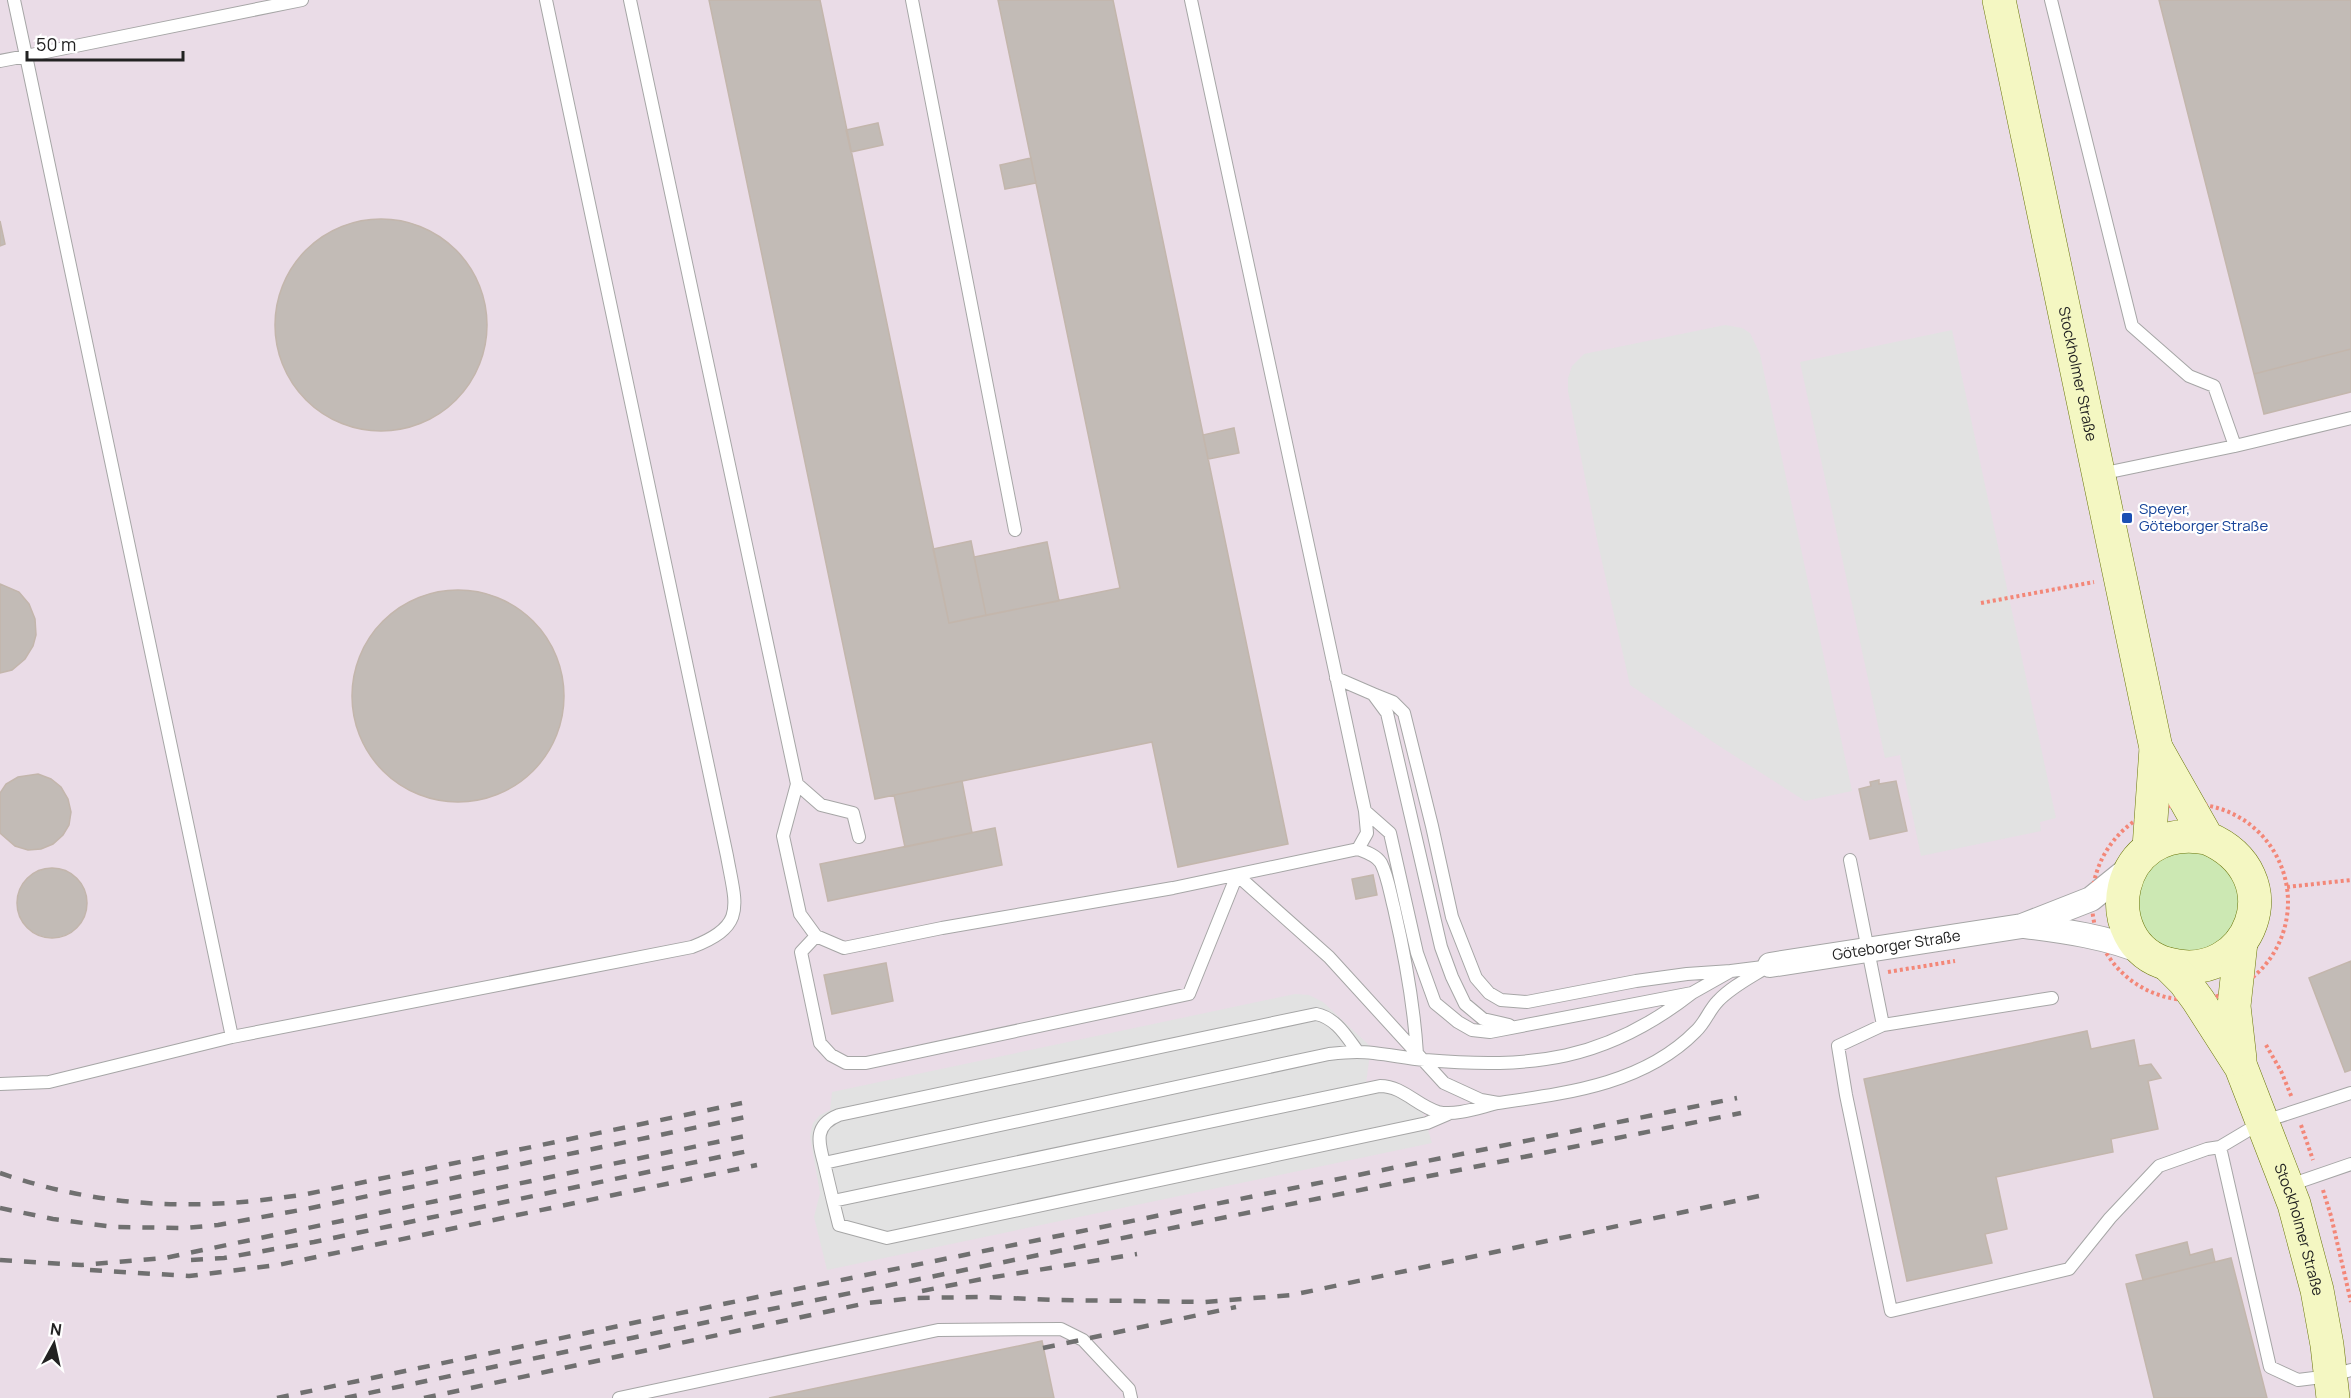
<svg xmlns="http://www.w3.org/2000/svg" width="2351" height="1398" viewBox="0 0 2351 1398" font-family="Manrope,sans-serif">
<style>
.industrial{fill:#eadce7}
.grass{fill:#cce8b3}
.parking{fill:#e2e2e2}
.building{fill:#c2bbb6;stroke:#c3b6ac;stroke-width:1.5}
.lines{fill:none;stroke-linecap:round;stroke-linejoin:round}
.lane-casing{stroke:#a6a6a6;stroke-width:14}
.street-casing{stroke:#a6a6a6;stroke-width:26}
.secondary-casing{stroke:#6a770b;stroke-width:34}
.path{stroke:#f38778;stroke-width:4;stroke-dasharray:3 3;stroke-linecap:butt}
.lane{stroke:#fff;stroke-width:12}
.street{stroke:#fff;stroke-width:24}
.secondary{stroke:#f4f7c2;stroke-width:33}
.rail{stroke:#707070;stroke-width:4.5;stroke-dasharray:12 12;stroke-linecap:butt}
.transit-dot{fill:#1a4fb4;stroke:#fff;stroke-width:2}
.labels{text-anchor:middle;stroke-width:4.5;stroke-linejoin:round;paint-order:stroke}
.street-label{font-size:15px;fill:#222;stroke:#fff}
.transit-label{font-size:15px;fill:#164399;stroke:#fff;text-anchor:start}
</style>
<rect width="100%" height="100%" fill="#f1efe9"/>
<path class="industrial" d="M 0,0 L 2351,0 L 2351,1398 L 0,1398 Z"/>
<path class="grass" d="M2138 902a51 51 0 1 1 102 0a51 51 0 1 1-102 0Z"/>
<path class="parking" d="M 1725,325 L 1742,328 L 1750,333 L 1760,354 L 1852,791 L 1805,801 L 1716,744 L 1630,685 L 1598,544 L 1568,391 L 1568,378 L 1572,366 L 1584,354 Z
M 1952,330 L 2056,818 L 2040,822 L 2041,831 L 1921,856 L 1900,755 L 1885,758 L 1800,362 Z
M 1295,994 L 1309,995 L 1323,1002 L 1371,1047 L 1366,1083 L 1393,1091 L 1422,1110 L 1432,1143 L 827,1270 L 814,1217 L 820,1193 L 810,1136 L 813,1123 L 820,1115 L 830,1110 L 832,1092 Z"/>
<path class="building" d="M 709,0 L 820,0 L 949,623 L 1120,588 L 998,0 L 1113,0 L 1288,844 L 1178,867 L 1152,742 L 875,799 Z
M 2159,0 L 2351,0 L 2351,349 L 2254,374 Z
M 878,123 L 883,145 L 851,152 L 846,130 Z
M 1031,158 L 1036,183 L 1005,189 L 1000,165 Z
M275 325a106 106 0 1 1 212 0a106 106 0 1 1-212 0Z
M 0,221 L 5,244 L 0,246 Z
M 2351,349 L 2351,392 L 2264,414 L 2254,374 Z
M 1234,428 L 1239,453 L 1208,459 L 1203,435 Z
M 971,541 L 986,615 L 949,623 L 933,549 Z
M 1047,542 L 1059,601 L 986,615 L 974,557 Z
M 0,584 L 19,592 L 29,604 L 35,619 L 36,635 L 33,646 L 25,659 L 12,670 L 0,673 Z
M352 696a106 106 0 1 1 212 0a106 106 0 1 1-212 0Z
M 38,774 L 51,779 L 61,787 L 68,799 L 71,812 L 69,825 L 63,835 L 53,844 L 41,849 L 28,850 L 15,846 L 0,833 L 0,793 L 6,784 L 18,777 Z
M 1879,780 L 1879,784 L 1896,781 L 1907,831 L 1870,839 L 1859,789 L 1871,786 L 1870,782 Z
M 962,781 L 972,833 L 905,847 L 894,795 Z
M 995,828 L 1002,865 L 828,901 L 820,864 Z
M17 903a35 35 0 1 1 70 0a35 35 0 1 1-70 0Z
M 1373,875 L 1377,895 L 1356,899 L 1352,879 Z
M 2351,961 L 2351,1070 L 2345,1072 L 2309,978 Z
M 886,963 L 893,1001 L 832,1014 L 824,975 Z
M 2087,1031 L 2091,1049 L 2134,1040 L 2139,1066 L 2151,1064 L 2161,1078 L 2148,1081 L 2158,1129 L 2111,1139 L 2113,1152 L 1996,1177 L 2007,1229 L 1985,1234 L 1992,1263 L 1907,1281 L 1864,1079 Z
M 2187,1242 L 2190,1255 L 2212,1249 L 2215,1262 L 2143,1280 L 2136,1255 Z
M 2231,1258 L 2267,1398 L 2154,1398 L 2126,1284 Z
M 1042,1341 L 1054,1398 L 769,1398 Z"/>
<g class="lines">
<defs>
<path id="lane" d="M 14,0 L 26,56 L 302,0
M 630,0 L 797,784 L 783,836 L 800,914 L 816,936 L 844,948 L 942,928 L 1173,888 L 1358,849 L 1367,833 L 1365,811 L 1191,0
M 912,0 L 1015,530
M 2051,0 L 2132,326 L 2189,376 L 2214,386 L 2235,446 L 2100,474
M 0,61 L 26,56 L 232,1037 L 49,1082 L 0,1084
M 2235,446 L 2351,418
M 1336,678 L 1373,694 L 1387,713 L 1441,947 L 1452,977 L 1465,1004 L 1483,1019 L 1509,1025
M 1373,694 L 1393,702 L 1404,713 L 1432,826 L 1452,917 L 1476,978 L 1489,993 L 1501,1000 L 1527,1002 L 1636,981 L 1687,974 L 1731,971
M 797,784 L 821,805 L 853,813 L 859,837
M 1365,811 L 1390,833 L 1417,953 L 1435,1003 L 1458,1022 L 1472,1030 L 1490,1032 L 1692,993 L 1731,971 L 1763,967
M 1358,849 C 1366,852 1376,855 1381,863 C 1388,877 1390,893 1394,908 C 1405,956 1414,1005 1417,1054
M 1850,860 L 1883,1025 L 1838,1046 L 1846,1095 L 1891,1311 L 2069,1269 L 2110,1218 L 2159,1166 L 2207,1149 L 2220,1147
M 816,936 L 801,952 L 820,1043 L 831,1055 L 846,1063 L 866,1063 L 1189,994 L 1237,875 L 1329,957 L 1444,1083 L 1481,1100 L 1498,1103 C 1568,1093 1644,1084 1696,1031 C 1705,1023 1709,1010 1718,1001 C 1732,986 1753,976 1770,965
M 1883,1025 L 2052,998
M 232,1037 L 692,947 C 747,926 736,906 727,856 L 546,0
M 2351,1093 L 2262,1122 L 2220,1147 L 2270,1367 L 2298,1380 L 2330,1376 L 2351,1370
M 1498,1103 C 1480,1107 1457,1116 1438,1112 C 1417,1106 1403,1086 1380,1086 L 833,1201 L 824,1163 L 1329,1054 C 1338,1053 1348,1052 1357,1052 C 1379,1052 1402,1058 1425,1060 C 1532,1069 1605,1061 1692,993
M 824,1163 C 818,1141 814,1125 839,1115 L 1316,1014 C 1336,1018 1346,1036 1358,1052
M 2287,1186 L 2351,1164
M 833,1201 L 839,1225 L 887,1238 L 1427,1123 L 1448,1114
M 619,1398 L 938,1330 L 1061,1329 L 1083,1340 L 1129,1389 L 1131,1398"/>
<g id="street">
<path d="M 2025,926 C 2065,931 2108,937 2145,953"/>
<path id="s1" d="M 1770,965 L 2022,926 L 2091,899 L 2132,866"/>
</g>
<g id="secondary">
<path id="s2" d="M 1999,0 L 2156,748 L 2149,848"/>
<path d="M 2156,748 L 2207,838 C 2294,875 2250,986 2168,964 C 2094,944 2113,820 2207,838"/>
<path id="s3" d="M 2167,964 L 2184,981 L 2198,1000 L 2241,1067 L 2294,1204 L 2317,1290 L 2327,1345 L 2333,1398"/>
<path d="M 2240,1059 L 2234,1006 L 2241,942"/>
</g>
</defs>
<use href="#lane" class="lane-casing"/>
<use href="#street" class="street-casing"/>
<use href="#secondary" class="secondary-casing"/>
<path class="path" d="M 1981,603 L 2094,582
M2092 902a98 98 0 1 1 196 0a98 98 0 1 1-196 0Z
M 2287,887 L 2351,880
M 1888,972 L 1955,961
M 2266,1045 L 2281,1071 L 2292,1098
M 2301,1125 L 2313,1160
M 2323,1190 L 2331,1216 L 2351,1302"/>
<use href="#lane" class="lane"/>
<use href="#street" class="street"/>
<use href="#secondary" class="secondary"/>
<path class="rail" d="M 0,1173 C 105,1209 199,1211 307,1194 L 742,1103
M 0,1208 L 53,1219 L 114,1227 L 186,1228 L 218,1225 L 306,1209 L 746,1117
M 0,1260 L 82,1265 L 165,1258 L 750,1135
M 191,1260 L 224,1258 L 314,1242 L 753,1150
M 90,1270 L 189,1276 L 278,1265 L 757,1165
M 922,1291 L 982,1279 L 1137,1254
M 1043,1348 L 1236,1307
M 277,1398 L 728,1303 L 1737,1098
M 345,1398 L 732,1317 L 1741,1113
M 424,1398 L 867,1303 L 914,1298 L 984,1297 L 1058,1300 L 1205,1302 L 1292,1295 L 1759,1196"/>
</g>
<rect class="transit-dot" x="2121" y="512" width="12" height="12" rx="3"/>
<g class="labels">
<g class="street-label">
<text dy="5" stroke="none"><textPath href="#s2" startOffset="382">Stockholmer Straße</textPath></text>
<text dy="5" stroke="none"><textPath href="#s1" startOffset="128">Göteborger Straße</textPath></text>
<text dy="5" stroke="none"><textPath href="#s3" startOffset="300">Stockholmer Straße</textPath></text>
</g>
<g class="transit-label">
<text x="2139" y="514">Speyer,<tspan x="2139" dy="17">Göteborger Straße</tspan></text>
</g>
</g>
<g transform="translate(54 1344) rotate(8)" stroke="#ffffff" stroke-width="4.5" paint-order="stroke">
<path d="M0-4.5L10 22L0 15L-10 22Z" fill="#222222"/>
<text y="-9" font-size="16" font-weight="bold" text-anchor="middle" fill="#222222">N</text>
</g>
<path d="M27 51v9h156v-9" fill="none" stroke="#222222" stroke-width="3"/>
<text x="36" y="51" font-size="18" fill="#222222" stroke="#ffffff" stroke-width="4.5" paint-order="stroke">50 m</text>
</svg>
